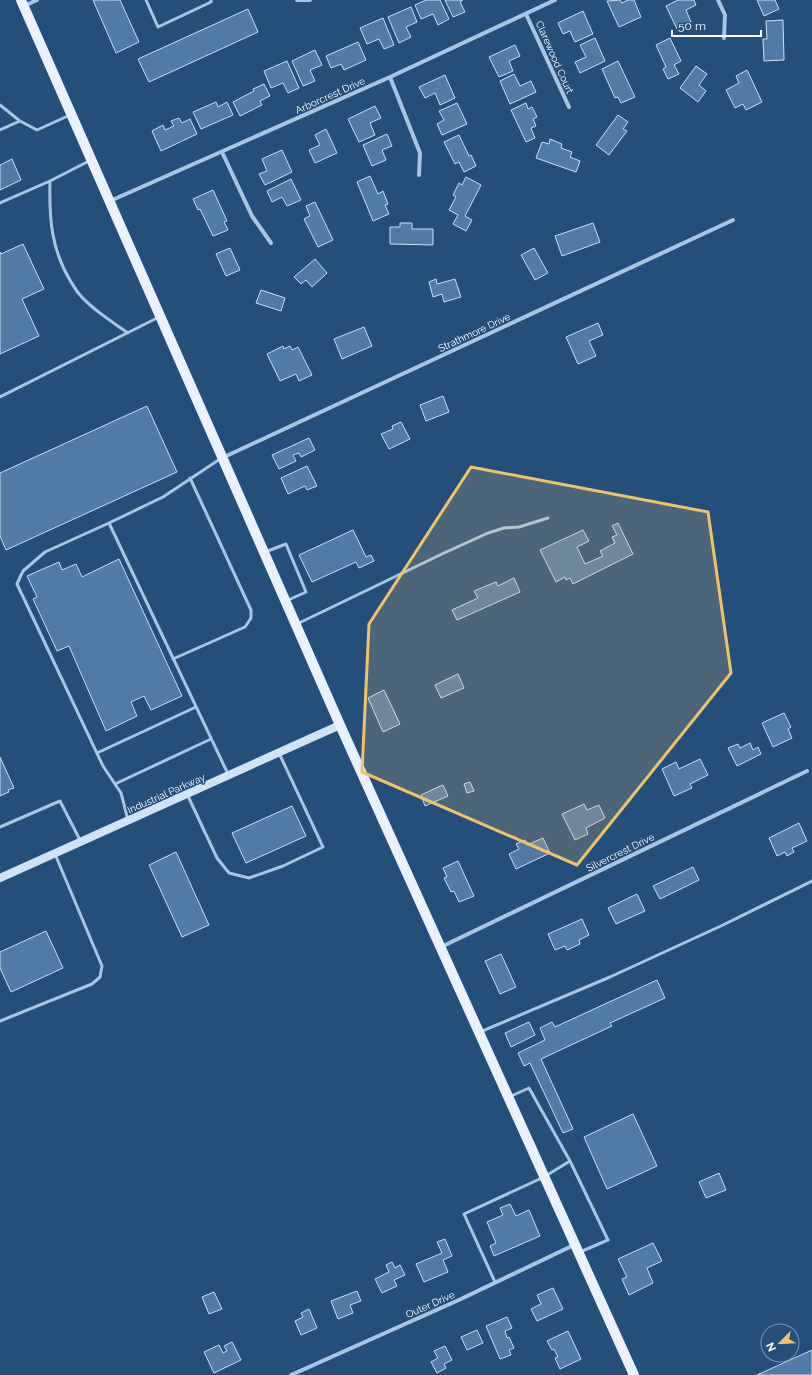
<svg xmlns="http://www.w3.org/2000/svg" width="812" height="1375" viewBox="0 0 812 1375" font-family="Raleway,sans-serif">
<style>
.building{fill:#517ba6;stroke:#cbdff4}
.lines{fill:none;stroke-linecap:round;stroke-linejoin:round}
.lane{stroke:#a8c6e4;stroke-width:3}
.street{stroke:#a8c6e4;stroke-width:4}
.secondary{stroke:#d1e2f4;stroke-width:8}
.primary{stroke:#e8f1fc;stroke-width:10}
.marked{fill:#eec36d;fill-opacity:0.2;stroke:#eec36d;stroke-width:3;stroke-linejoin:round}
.labels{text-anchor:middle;stroke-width:3;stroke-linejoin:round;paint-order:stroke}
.street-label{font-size:10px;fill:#fff;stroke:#254e7b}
</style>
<rect width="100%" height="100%" fill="#254e7b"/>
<path class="building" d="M 93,0 L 120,0 L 139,42 L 116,53 Z
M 426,0 L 440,0 L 449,19 L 438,25 L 433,14 L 421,19 L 415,5 Z
M 445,0 L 463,0 L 460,2 L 465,12 L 453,17 Z
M 620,0 L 622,3 L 628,0 L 634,0 L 641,17 L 619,27 L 607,1 Z
M 678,0 L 694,0 L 696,5 L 686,10 L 691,22 L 677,29 L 666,6 Z
M 757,0 L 775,0 L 779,9 L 764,16 Z
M 411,7 L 417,22 L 406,27 L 411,37 L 399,43 L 388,17 Z
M 248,9 L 258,32 L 149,82 L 138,59 Z
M 583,11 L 593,34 L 575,42 L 570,31 L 563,34 L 558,23 Z
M 383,18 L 394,45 L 384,49 L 379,39 L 367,44 L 360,28 Z
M 783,20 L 784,60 L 764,61 L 763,39 L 767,39 L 766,21 Z
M 595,38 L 605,61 L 580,73 L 575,62 L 586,57 L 580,45 Z
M 670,38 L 681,61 L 674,65 L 679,74 L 668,79 L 663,69 L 666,67 L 656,45 Z
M 358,42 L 366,60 L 344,70 L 341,64 L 331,68 L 326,56 Z
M 515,45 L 520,56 L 509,61 L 513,71 L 499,77 L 489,57 Z
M 315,50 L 322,65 L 310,70 L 315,81 L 303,86 L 292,61 Z
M 287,61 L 299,88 L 288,93 L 283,83 L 271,88 L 264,71 Z
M 618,61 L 635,97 L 621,103 L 618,97 L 615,98 L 602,69 Z
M 696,66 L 707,74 L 699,85 L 706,91 L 698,102 L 680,88 Z
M 747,70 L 762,102 L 746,110 L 743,104 L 735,108 L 726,90 L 739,83 L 736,76 Z
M 514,74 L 520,86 L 531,81 L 536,92 L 510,104 L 500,81 Z
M 445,75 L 455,98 L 440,105 L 435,93 L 425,98 L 419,87 Z
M 264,84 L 270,96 L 260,101 L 262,105 L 240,116 L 233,102 L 254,91 L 253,89 Z
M 216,102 L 218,107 L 227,102 L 233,115 L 201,129 L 193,112 Z
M 457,103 L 467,124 L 442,135 L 437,124 L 444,120 L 439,111 Z
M 526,103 L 528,109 L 532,107 L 537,117 L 533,119 L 536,126 L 531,128 L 535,138 L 526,142 L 511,110 Z
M 375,106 L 381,118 L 370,123 L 375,135 L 359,142 L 348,119 Z
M 618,115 L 628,122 L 623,129 L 627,131 L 609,155 L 596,145 Z
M 179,118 L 182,123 L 190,119 L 197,134 L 161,151 L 152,131 L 163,125 L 165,130 L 174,126 L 171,121 Z
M 326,129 L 337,153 L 315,163 L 309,150 L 320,145 L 315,135 Z
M 387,134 L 392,146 L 382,150 L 386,160 L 372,166 L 363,145 Z
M 459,135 L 469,156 L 471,155 L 476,166 L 464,172 L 459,162 L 455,164 L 444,142 Z
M 550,139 L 562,144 L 561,148 L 572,152 L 570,157 L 580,161 L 576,172 L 536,158 L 542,142 L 549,144 Z
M 282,150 L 292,172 L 265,185 L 259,174 L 267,171 L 262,159 Z
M 12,159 L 21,180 L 0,190 L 0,165 Z
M 370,176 L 378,194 L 383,191 L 388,204 L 385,205 L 389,214 L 373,221 L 357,182 Z
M 466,177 L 481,185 L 465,216 L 472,220 L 466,231 L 453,224 L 458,215 L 449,210 L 456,197 L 453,195 L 459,183 L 462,185 Z
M 291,179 L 301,200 L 287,206 L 282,197 L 272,202 L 267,191 Z
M 213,190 L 227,221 L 224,222 L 228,230 L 213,236 L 200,209 L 198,210 L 193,199 Z
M 315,202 L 333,240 L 318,247 L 304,219 L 310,216 L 306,206 Z
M 400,223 L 412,223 L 412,229 L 433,229 L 433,245 L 390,244 L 390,227 L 400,227 Z
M 593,223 L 600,242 L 562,256 L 555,236 Z
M 23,244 L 44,289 L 22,299 L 39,336 L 0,354 L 0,252 L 1,254 Z
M 230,248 L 240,270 L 226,276 L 216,254 Z
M 534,248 L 548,273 L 535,280 L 521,255 Z
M 315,259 L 327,273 L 312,287 L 306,280 L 301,284 L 294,277 Z
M 436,279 L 437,284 L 455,279 L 461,297 L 444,302 L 442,294 L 433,297 L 429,282 Z
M 261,290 L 285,298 L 281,311 L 256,303 Z
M 598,323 L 603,335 L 589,341 L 596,356 L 578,364 L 566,337 Z
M 364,327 L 372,346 L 342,359 L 334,339 Z
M 283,346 L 284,349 L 290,346 L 292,350 L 298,347 L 312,375 L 299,381 L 296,374 L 280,381 L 267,354 Z
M 443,396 L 449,412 L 426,421 L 420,405 Z
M 147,406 L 177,472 L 6,550 L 0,536 L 0,473 Z
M 401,422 L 410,439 L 389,449 L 381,434 L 393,429 L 392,426 Z
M 309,438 L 315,450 L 301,457 L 299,453 L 293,455 L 296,461 L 279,469 L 272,455 Z
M 307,466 L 317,486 L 307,490 L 305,486 L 288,494 L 281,478 Z
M 618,523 L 633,554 L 573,584 L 570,578 L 566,580 L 565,577 L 556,582 L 540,550 L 583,530 L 589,541 L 577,547 L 585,564 L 603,556 L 600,551 L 615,543 L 612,537 L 617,535 L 612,526 Z
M 353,530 L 366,557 L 371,555 L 374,561 L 359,568 L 356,562 L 312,582 L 299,555 Z
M 119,559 L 182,696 L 151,710 L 144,696 L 131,702 L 137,716 L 106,731 L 69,646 L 57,651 L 33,599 L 37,597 L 27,576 L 59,562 L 62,570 L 76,564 L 82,577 Z
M 514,578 L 520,592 L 457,620 L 452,610 L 478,598 L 474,591 L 496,582 L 498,586 Z
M 458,674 L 464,688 L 441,698 L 435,685 Z
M 384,690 L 400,724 L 383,732 L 368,698 Z
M 784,713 L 791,727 L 788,729 L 792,738 L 773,747 L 762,723 Z
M 750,743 L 753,750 L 758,747 L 761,754 L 737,766 L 728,748 L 738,744 L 740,748 Z
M 0,757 L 14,788 L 8,790 L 9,792 L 0,796 Z
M 700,759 L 708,775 L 690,784 L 692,788 L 674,796 L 662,769 L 676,762 L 679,769 Z
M 470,782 L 474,791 L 467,793 L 464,784 Z
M 443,785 L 448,796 L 425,806 L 421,795 Z
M 584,804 L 587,810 L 599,805 L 605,818 L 586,828 L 588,834 L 575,840 L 562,814 Z
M 292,806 L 306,836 L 246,863 L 232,833 Z
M 799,823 L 807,841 L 792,848 L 794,852 L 787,856 L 785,852 L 777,856 L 769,838 Z
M 543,838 L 550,853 L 516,869 L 509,854 L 519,849 L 516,844 L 525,840 L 527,845 Z
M 176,852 L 209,925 L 182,937 L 149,865 Z
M 458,861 L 474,896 L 459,902 L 454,891 L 451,892 L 444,878 L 447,877 L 443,868 Z
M 693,867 L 699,880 L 660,899 L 653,886 Z
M 637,894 L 645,911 L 616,924 L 608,908 Z
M 582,919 L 589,935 L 579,940 L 580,944 L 567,950 L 565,946 L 555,950 L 548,934 Z
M 46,931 L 63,968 L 11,992 L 0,968 L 0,952 Z
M 501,954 L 516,987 L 500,994 L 485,961 Z
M 657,980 L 665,998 L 610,1023 L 612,1026 L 541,1059 L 573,1129 L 563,1133 L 530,1063 L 524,1066 L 518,1053 L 545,1040 L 540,1028 L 552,1022 L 555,1027 Z
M 529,1022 L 535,1035 L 511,1047 L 505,1033 Z
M 633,1114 L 657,1166 L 607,1189 L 584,1137 Z
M 719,1173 L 726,1190 L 706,1198 L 699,1182 Z
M 510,1204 L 516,1216 L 529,1210 L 540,1236 L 494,1256 L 490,1246 L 496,1243 L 487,1222 L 503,1215 L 500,1208 Z
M 445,1239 L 452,1256 L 443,1260 L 448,1272 L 424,1282 L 416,1264 L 442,1253 L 437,1242 Z
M 653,1243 L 662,1261 L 647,1268 L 653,1283 L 629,1295 L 622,1279 L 627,1277 L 618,1259 Z
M 392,1262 L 395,1268 L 400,1265 L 405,1275 L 394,1280 L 397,1286 L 382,1293 L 375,1279 L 389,1272 L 386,1265 Z
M 553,1288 L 563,1309 L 537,1321 L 531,1309 L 541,1304 L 537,1295 Z
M 357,1291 L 361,1301 L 350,1305 L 353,1313 L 338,1319 L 331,1301 Z
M 214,1292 L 222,1309 L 209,1314 L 202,1297 Z
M 309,1309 L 317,1328 L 301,1335 L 295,1321 L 303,1317 L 301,1313 Z
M 507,1317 L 512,1328 L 505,1331 L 507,1338 L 509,1337 L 514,1348 L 509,1350 L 511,1355 L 500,1359 L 486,1326 Z
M 477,1330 L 483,1343 L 467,1350 L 461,1337 Z
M 568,1331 L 581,1359 L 560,1369 L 555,1358 L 558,1357 L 554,1349 L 552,1350 L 547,1341 Z
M 232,1342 L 241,1360 L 214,1373 L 204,1352 L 219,1345 L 223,1353 L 227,1351 L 224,1346 Z
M 445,1346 L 452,1360 L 444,1364 L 446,1368 L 437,1373 L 431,1362 L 438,1358 L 434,1351 Z
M 812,1350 L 812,1375 L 757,1375 Z"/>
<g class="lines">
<path class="lane" d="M 146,0 L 158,27 L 211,2 L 211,0
M 0,105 L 20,121 L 37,130 L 70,115
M 0,130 L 20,121
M 89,161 L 50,181 C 49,218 51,249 71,282 C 74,286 76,291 80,295 C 93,310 111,321 128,333
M 0,203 L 50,181
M 0,397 L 159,317
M 109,523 L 163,497 L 220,459
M 265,552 L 286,544 L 306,592 L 286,601
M 297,624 L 444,553 L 488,533 L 504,528 L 519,527 L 548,518
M 173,659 L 245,627 L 251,618 L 251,610 L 190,478
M 97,753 L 196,707
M 115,784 L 211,739
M 187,794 L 217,858 L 229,873 L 249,878 L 283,866 L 323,847 L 279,753
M 128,820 L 121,793 L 103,766 L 17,584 L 23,571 L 45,552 L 109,523 L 228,774
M 0,827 L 60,801 L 80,840
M 0,1021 L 92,984 L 100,977 L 102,966 L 55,854
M 480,1032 L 610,977 L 723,925 L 812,881
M 509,1097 L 529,1088 L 570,1161
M 495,1282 L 464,1214 L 544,1177 L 570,1161 L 608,1240 L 580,1252"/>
<path class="street" d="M 297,0 L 310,0
M 718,0 L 725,15 L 724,38
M 24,6 L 37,0
M 526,14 L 569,107
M 390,77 L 420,153 L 419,175
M 222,152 L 252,216 L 271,243
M 110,201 L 390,77 L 555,0
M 222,458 L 733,220
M 441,947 L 807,771
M 291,1375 L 461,1299 L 574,1245"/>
<path class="secondary" d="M 0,878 L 340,725"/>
<path class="primary" d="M 21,0 L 340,725 L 634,1375"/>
</g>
<path class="marked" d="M 471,467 L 708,512 L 731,673 L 577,865 L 362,772 L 369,624 Z"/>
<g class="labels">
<g class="street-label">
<text transform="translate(555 57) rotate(66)" y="4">Clarewood Court</text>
<text transform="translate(330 95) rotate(-24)" y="4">Arborcrest Drive</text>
<text transform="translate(474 332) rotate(-25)" y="4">Strathmore Drive</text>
<text transform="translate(166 793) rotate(-24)" y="4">Industrial Parkway</text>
<text transform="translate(620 852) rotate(-26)" y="4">Silvercrest Drive</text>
<text transform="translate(430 1304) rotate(-24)" y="4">Outer Drive</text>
</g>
</g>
<g transform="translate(780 1343) rotate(246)"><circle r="19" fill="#254e7b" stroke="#7c95b0"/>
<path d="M0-3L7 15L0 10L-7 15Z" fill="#eec36d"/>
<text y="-6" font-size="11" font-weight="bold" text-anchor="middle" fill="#ffffff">N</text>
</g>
<path d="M672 30v6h89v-6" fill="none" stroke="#ffffff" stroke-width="2"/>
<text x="678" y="30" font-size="12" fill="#ffffff" stroke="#254e7b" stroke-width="3" paint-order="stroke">50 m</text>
</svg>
